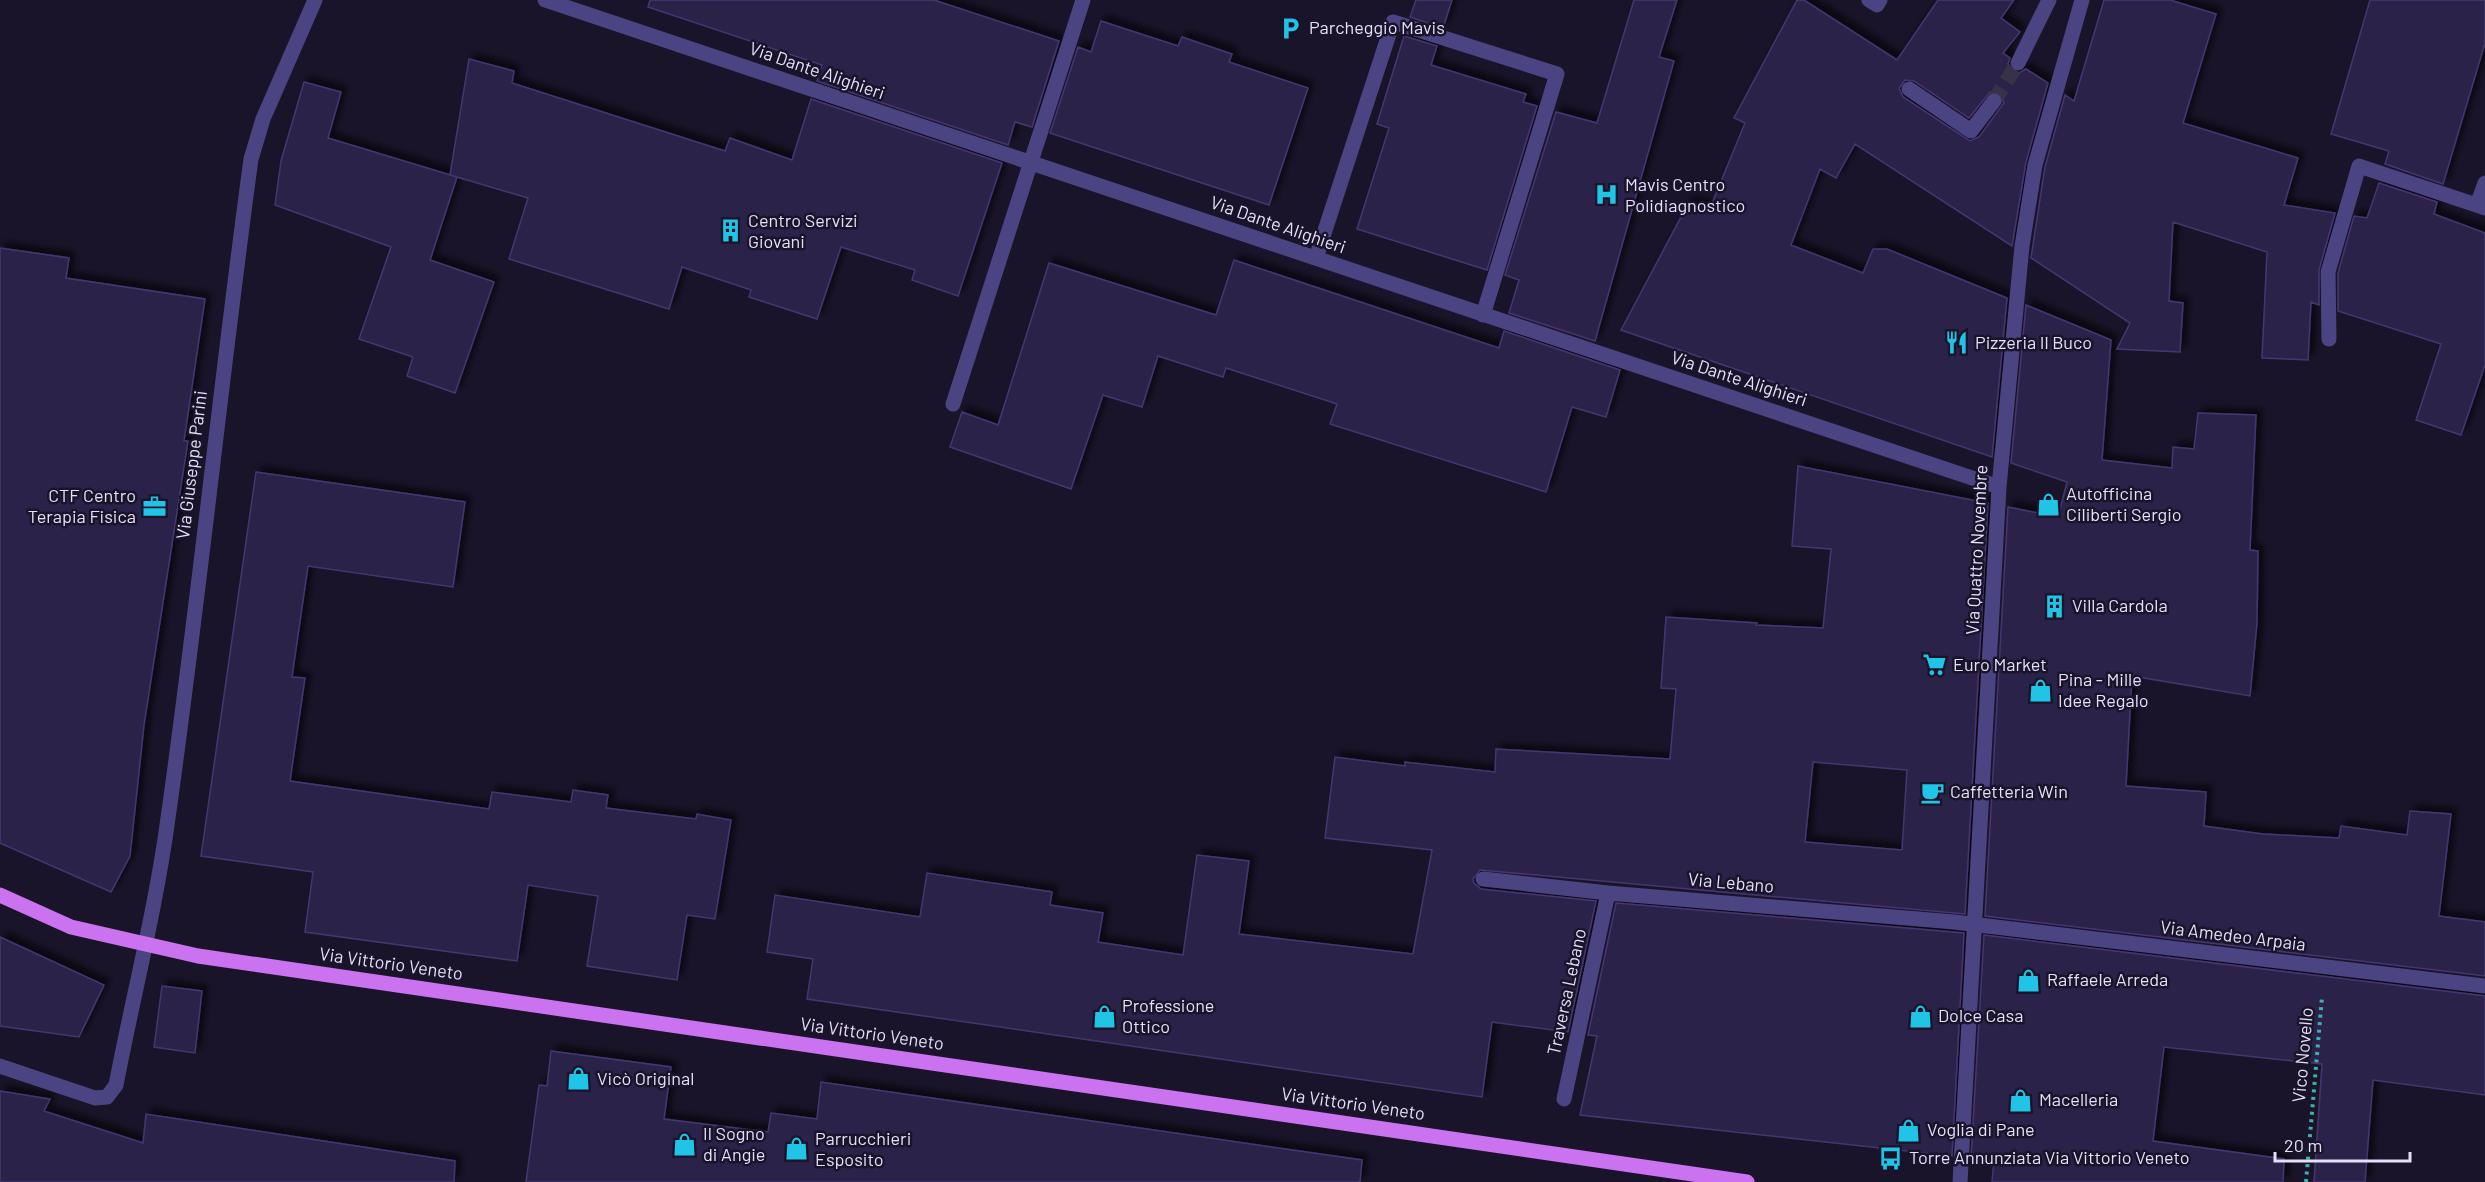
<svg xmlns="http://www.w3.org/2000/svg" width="2485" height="1182" viewBox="0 0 2485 1182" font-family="Barlow,sans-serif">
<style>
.building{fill:#2c2248;stroke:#463671;stroke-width:1.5;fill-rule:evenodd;filter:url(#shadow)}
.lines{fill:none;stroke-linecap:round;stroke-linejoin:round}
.minor-tunnel{stroke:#373248;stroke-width:15;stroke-dasharray:15 8;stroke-linecap:butt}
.path{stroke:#3faeb0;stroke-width:4;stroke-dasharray:3 4.5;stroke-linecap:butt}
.minor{stroke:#4b4482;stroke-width:15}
.major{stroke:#ca72ef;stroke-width:15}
.labels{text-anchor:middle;stroke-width:5;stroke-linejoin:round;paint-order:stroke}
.poi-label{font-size:18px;fill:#e4dffb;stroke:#191429;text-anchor:start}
.street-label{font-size:18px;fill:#e4dffb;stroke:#191429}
</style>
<defs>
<filter id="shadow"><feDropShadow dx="5.5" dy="-5.5" stdDeviation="3" flood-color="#0009"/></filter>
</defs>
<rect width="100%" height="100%" fill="#191429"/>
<path class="building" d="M 650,0 L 934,0 L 1059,41 L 1032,127 L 1015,122 L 1008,145 L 817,81 L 822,65 L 648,7 Z
M 1416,0 L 1452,0 L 1443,28 L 1410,17 Z
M 1634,0 L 1677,0 L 1659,57 L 1674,61 L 1595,341 L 1509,313 L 1519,280 L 1505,275 L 1556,112 L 1597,123 Z
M 1797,0 L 1804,0 L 1897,60 L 1938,0 L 2014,0 L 2001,18 L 2020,32 L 2003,53 L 2010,58 L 2008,64 L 2013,71 L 2019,73 L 2026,69 L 2048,83 L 2026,162 L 2012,246 L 1855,144 L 1836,178 L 1820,169 L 1791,245 L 1863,273 L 1873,249 L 1887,249 L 2007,298 L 1992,457 L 1621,330 L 1689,202 L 1710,208 L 1745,123 L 1734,118 ZM 1905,80 L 1914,81 L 1969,118 L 1990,92 L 2000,94 L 2004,103 L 1979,137 L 1970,141 L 1903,97 L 1899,88 Z
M 2104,0 L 2170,0 L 2216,14 L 2183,123 L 2298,158 L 2284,205 L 2335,213 L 2319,270 L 2319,305 L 2311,302 L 2308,360 L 2262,358 L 2267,252 L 2173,222 L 2169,301 L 2183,303 L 2180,352 L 2117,349 L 2130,323 L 2031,258 L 2045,167 L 2065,95 L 2074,101 Z
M 2370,0 L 2485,0 L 2485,43 L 2443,184 L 2385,164 L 2389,151 L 2331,134 Z
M 1101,21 L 1178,46 L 1182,37 L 1232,54 L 1229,62 L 1308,88 L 1269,205 L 1050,133 L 1078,47 L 1091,52 Z
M 1404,36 L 1437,46 L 1431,65 L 1526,94 L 1523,102 L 1537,106 L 1487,270 L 1357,229 L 1389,128 L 1377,124 Z
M 469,59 L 514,71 L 512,83 L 725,151 L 730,138 L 792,160 L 811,99 L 1002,163 L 958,296 L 912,280 L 915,270 L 841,247 L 817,319 L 749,297 L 751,290 L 682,267 L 669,309 L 509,259 L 528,198 L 450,175 Z
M 304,82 L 341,92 L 328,138 L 457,177 L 430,260 L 494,282 L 455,393 L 407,376 L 413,357 L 359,339 L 391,247 L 275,205 L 281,161 Z
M 2379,183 L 2437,202 L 2434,214 L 2485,233 L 2485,365 L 2461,435 L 2416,420 L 2441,344 L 2338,311 L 2338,273 L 2354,216 L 2367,218 Z
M 0,248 L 69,258 L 66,278 L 205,299 L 184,441 L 188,441 L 144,725 L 130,856 L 111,892 L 0,843 Z
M 1234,260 L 1499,348 L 1504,331 L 1620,370 L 1606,417 L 1572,407 L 1546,492 L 1330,424 L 1337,404 L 1226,368 L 1223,377 L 1158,356 L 1142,407 L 1103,395 L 1071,489 L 950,447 L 962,412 L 998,425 L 1049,263 L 1216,315 Z
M 2026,305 L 2111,340 L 2102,460 L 2172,468 L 2173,447 L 2194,449 L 2198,413 L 2256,415 L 2250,550 L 2258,551 L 2257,623 L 2250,696 L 2132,676 L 2126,786 L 2206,792 L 2204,826 L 2263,834 L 2339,838 L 2341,826 L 2407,835 L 2410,811 L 2451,814 L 2439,916 L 2485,922 L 2485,976 L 1985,916 L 2008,507 L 2058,517 L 2067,482 L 2011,463 Z
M 1798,466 L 1988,503 L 1965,914 L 1480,870 L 1473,879 L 1474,883 L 1481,889 L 1596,901 L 1568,1032 L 1492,1022 L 1482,1097 L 807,999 L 813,959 L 767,952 L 775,895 L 920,917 L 927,873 L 1052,892 L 1050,905 L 1103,913 L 1098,942 L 1183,955 L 1197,855 L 1249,861 L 1239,934 L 1413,954 L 1432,850 L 1325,838 L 1335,757 L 1405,766 L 1405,762 L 1495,772 L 1496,749 L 1670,759 L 1676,689 L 1661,688 L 1666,617 L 1757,623 L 1756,625 L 1823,628 L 1831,549 L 1792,546 ZM 1813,762 L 1907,770 L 1902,850 L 1805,842 Z
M 256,472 L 465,502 L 453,587 L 308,566 L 292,677 L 305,678 L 290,781 L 489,809 L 492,792 L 571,802 L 573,790 L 608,795 L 606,808 L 696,819 L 697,814 L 731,820 L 715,919 L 687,915 L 677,980 L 587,966 L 598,896 L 528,885 L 517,961 L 305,932 L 313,872 L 201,856 Z
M 1616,903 L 1964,933 L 1952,1156 L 1580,1115 L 1597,1036 L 1588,1035 Z
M 1984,935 L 2485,996 L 2485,1095 L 2373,1080 L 2365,1182 L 2314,1182 L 2322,1064 L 2164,1047 L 2153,1141 L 2284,1159 L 2283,1182 L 1992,1182 L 1994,1160 L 1971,1158 Z
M 0,937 L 104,985 L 79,1037 L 0,1026 Z
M 162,986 L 202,991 L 195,1053 L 154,1047 Z
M 551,1051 L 671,1067 L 664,1119 L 768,1132 L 771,1113 L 817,1119 L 821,1082 L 1362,1160 L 1360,1182 L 526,1182 L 539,1085 L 547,1086 Z
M 0,1091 L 50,1099 L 44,1111 L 143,1143 L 146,1114 L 455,1161 L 454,1182 L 0,1182 Z"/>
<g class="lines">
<path class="minor-tunnel" d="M 1994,101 L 2018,63"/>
<path class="path" d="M 2306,1182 L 2322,997"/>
<path class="minor" d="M 545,0 L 1999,487
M 1869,0 L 1877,5 L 1880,0
M 2018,63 L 2049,0
M 1909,89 L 1971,131 L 1994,101
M 2477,205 L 2485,183
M 1316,258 L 1393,22 L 1557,74 L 1483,315
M 2329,339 L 2328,272 L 2359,166 L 2485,208
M 953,404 L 1083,0
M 1483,879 L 1608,893 L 1954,922 L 2485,986
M 0,1066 L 95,1098 L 107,1097 L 116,1085 C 133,996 156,908 168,818 C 199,599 221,379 251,159 L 263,119 L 315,0
M 1564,1099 L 1608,893
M 1960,1182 L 1999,487 L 2022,246 L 2035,165 L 2082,0"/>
<path class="major" d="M 0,895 L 71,927 L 198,956 L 1747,1182"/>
</g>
<defs>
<symbol id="parking-bare" viewBox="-9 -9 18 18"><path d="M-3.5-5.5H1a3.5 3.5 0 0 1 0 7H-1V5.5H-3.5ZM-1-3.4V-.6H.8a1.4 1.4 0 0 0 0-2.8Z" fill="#20c4e6" stroke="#191429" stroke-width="2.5" paint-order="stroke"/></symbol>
<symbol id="hospital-bare" viewBox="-9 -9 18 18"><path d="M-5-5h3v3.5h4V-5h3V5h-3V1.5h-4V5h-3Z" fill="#20c4e6" stroke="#191429" stroke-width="2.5" paint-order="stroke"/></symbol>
<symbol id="building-bare" viewBox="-9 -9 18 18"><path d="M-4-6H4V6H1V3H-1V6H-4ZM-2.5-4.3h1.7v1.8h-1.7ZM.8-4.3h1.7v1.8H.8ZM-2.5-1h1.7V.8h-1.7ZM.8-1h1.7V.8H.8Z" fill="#20c4e6" stroke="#191429" stroke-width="2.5" paint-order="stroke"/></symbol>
<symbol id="restaurant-bare" viewBox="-9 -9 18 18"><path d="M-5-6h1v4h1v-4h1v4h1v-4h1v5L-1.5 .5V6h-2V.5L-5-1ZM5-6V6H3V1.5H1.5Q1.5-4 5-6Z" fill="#20c4e6" stroke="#191429" stroke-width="2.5" paint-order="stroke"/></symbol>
<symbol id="shop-bare" viewBox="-9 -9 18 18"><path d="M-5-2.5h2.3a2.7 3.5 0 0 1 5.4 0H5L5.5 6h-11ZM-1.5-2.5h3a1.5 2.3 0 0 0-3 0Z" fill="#20c4e6" stroke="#191429" stroke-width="2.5" paint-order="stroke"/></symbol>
<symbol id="office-bare" viewBox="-9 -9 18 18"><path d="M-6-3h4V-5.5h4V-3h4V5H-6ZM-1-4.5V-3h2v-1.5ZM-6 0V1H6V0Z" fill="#20c4e6" stroke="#191429" stroke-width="2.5" paint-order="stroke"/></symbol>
<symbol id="supermarket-bare" viewBox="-9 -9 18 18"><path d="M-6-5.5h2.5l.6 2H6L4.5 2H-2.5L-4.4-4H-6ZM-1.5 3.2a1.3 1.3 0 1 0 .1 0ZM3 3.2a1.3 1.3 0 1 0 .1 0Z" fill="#20c4e6" stroke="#191429" stroke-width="2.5" paint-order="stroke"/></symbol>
<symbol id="cafe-bare" viewBox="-9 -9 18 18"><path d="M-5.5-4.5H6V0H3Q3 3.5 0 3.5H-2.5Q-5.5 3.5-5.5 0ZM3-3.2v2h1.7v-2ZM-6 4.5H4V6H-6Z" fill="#20c4e6" stroke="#191429" stroke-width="2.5" paint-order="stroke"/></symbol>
<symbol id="bus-bare" viewBox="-9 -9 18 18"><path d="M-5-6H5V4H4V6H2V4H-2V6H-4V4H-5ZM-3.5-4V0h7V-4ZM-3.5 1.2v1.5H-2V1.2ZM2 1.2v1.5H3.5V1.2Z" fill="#20c4e6" stroke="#191429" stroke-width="2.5" paint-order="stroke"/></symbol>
</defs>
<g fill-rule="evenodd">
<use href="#parking-bare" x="1274" y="12" width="33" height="33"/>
<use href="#hospital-bare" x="1590" y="178" width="33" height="33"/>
<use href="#building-bare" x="714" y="214" width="33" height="33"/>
<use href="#restaurant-bare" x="1940" y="326" width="33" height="33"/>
<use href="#shop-bare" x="2032" y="488" width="33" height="33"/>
<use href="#office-bare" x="138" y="490" width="33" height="33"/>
<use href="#building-bare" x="2038" y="590" width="33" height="33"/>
<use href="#supermarket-bare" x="1918" y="648" width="33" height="33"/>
<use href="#shop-bare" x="2024" y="674" width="33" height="33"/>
<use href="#cafe-bare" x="1916" y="776" width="33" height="33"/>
<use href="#shop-bare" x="2012" y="964" width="33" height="33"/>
<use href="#shop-bare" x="1088" y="1000" width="33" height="33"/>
<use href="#shop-bare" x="1904" y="1000" width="33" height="33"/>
<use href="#shop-bare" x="562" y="1062" width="33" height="33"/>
<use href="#shop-bare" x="2004" y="1084" width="33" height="33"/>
<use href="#shop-bare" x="1892" y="1114" width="33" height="33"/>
<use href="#shop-bare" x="668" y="1128" width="33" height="33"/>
<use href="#shop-bare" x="780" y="1132" width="33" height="33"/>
<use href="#bus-bare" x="1874" y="1142" width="33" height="33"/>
</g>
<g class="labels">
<g class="poi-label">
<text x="1309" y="34">Parcheggio Mavis</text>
<text x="1625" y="191">Mavis Centro<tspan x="1625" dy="21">Polidiagnostico</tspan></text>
<text x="748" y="227">Centro Servizi<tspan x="748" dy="21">Giovani</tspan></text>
<text x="1975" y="349">Pizzeria Il Buco</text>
<text x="2066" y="500">Autofficina<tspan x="2066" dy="21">Ciliberti Sergio</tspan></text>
<text x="136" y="502" text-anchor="end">CTF Centro<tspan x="136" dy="21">Terapia Fisica</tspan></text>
<text x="2072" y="612">Villa Cardola</text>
<text x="1953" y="671">Euro Market</text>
<text x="2058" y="686">Pina - Mille<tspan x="2058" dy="21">Idee Regalo</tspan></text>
<text x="1950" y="798">Caffetteria Win</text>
<text x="2047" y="986">Raffaele Arreda</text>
<text x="1122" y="1012">Professione<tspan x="1122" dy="21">Ottico</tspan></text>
<text x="1938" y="1022">Dolce Casa</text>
<text x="597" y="1085">Vicò Original</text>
<text x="2039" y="1106">Macelleria</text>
<text x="1927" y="1136">Voglia di Pane</text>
<text x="703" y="1140">Il Sogno<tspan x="703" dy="21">di Angie</tspan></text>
<text x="815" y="1145">Parrucchieri<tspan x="815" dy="21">Esposito</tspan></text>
<text x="1909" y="1164">Torre Annunziata Via Vittorio Veneto</text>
</g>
<g class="street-label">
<text transform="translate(817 71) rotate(19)" y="6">Via Dante Alighieri</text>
<text transform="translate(1278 225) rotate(19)" y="6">Via Dante Alighieri</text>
<text transform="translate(1739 379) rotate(18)" y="6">Via Dante Alighieri</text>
<text transform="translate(192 465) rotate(-83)" y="6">Via Giuseppe Parini</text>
<text transform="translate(1977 550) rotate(-87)" y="6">Via Quattro Novembre</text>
<text transform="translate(1731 883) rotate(5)" y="6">Via Lebano</text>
<text transform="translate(2233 936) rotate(7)" y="6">Via Amedeo Arpaia</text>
<text transform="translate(391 964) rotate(8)" y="6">Via Vittorio Veneto</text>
<text transform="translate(1567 992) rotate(-78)" y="6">Traversa Lebano</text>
<text transform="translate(872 1034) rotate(8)" y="6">Via Vittorio Veneto</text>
<text transform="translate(2303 1055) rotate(-85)" y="6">Vico Novello</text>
<text transform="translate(1353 1104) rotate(8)" y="6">Via Vittorio Veneto</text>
</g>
</g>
<path d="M2275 1152v9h135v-9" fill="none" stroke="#e4dffb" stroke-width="3"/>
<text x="2284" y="1152" font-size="18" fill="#e4dffb" stroke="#191429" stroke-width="4.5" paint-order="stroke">20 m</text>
</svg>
